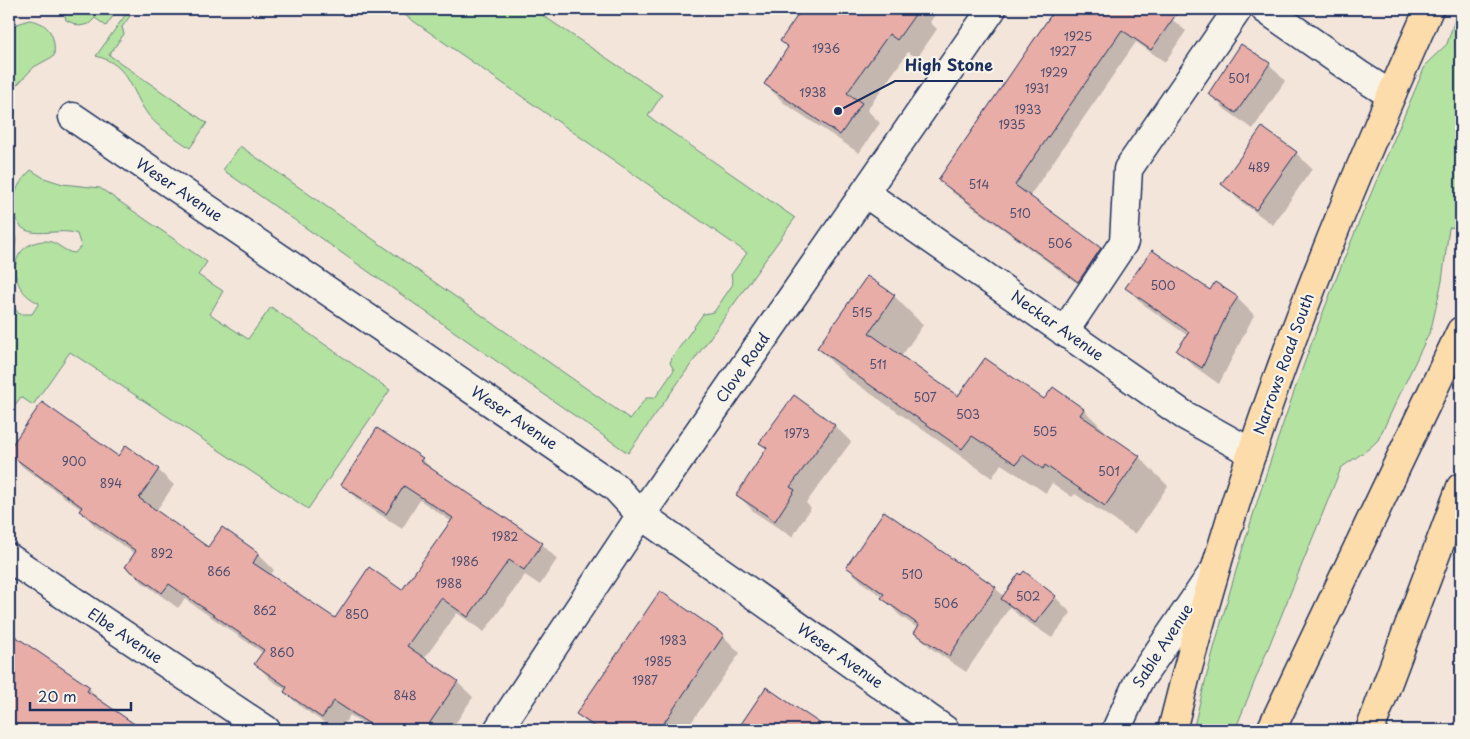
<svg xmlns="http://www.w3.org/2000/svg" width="1470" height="739" viewBox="0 0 1470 739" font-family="'Playpen Sans',sans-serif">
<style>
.green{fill:#b4e2a0;stroke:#68887f}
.shadow{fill:#0003}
.building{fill:#e8ada7;stroke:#1b2f5e}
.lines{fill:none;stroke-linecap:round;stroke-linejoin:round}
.minor-casing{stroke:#1b2f5e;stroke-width:31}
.major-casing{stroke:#1b2f5e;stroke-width:31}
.highway-casing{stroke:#1b2f5e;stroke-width:31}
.minor{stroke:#f7f3e8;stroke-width:28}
.major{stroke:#fddcac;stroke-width:28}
.highway{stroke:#fddcac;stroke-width:28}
.labels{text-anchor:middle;stroke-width:4.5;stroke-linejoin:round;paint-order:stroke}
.number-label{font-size:12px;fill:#4e4e70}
.street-label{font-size:15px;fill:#1b2f5e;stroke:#f7f3e8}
.leader{fill:none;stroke:#1b2f5e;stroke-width:2}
.callout-dot{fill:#1b2f5e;stroke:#f7f3e8;stroke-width:2}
.callout-label{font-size:16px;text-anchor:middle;font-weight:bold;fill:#1b2f5e;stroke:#f7f3e8;stroke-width:4.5;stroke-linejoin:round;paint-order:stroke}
</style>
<rect width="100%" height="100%" fill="#f4e5db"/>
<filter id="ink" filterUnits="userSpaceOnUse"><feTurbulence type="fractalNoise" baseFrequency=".02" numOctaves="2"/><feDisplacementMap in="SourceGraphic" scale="10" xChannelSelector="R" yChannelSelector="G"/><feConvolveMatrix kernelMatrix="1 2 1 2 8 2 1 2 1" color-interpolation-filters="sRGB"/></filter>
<g filter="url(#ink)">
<path class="green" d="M 63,9 L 118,9 L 106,26 L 95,18 L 89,24 L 79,26 L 66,20 Z
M 396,9 L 533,9 L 662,95 L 648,116 L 795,218 L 628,453 L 223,170 L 240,146 L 630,419 L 646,398 L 655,398 L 674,370 L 670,363 L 672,358 L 703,314 L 714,312 L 733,284 L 731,275 L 747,253 Z
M 1458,9 L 1461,9 L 1461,226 L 1449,228 L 1442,281 L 1431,329 L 1378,440 C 1366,453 1355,457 1341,468 L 1235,730 L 1193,730 C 1227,590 1271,451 1322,315 C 1354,231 1391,147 1426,64 L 1447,44 Z
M 126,14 L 130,16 L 122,27 L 124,34 L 109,55 L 207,123 L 190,148 C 176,138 160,129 149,116 C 131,93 131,65 96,56 Z
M 29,20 C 50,22 56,38 54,56 L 34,67 L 16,86 L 9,84 L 9,27 Z
M 31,170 L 44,178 L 63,184 L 100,188 L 207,262 L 198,275 L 223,291 L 210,314 L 248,339 L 271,307 L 390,390 L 308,509 L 70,352 L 33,405 L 21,397 L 9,413 L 9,280 L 13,294 L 13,306 L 19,314 L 32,314 L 39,303 C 7,290 6,244 44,241 C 57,240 64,253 75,253 L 81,246 L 77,234 C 55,225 17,248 14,208 C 13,192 20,180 31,170 Z
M 9,229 C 22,237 13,251 9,263 Z"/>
<path class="shadow" d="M 9,9 L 15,9 L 9,18 Z
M 803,9 L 939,9 L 930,22 L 937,29 L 917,58 L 908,52 L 867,110 L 880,123 L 859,153 L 784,103 L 765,84 L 789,48 L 781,41 Z
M 1057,9 L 1159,9 L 1186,31 L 1165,62 L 1136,42 L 1029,197 L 1101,249 L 1114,262 L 1092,294 L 953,193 L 940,179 Z
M 1269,64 L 1285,81 L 1253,129 L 1226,110 L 1209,94 Z
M 1296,153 L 1312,169 L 1273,225 L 1239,200 L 1223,184 Z
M 1216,284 L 1237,298 L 1254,315 L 1219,384 L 1195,367 L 1178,351 L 1188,336 L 1143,304 L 1127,288 L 1211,292 Z
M 894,296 L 923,325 L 901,357 L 959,397 L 1044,401 L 1053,389 L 1084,410 L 1113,439 L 1139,457 L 1168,486 L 1135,534 L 1075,494 L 1072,497 L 1052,483 L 1046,493 L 1001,464 L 992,478 L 847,377 L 818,348 Z
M 794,397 L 835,426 L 851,442 L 806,503 L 811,508 L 792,537 L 754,512 L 738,495 L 767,449 L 761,443 Z
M 42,404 L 118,457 L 158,470 L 174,485 L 156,511 L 208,548 L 222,528 L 258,554 L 274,570 L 270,576 L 335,619 L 402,592 L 452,522 L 420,500 L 402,529 L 358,500 L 342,484 L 422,459 L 437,474 L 542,544 L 557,559 L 540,585 L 525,575 L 484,632 L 457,613 L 424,659 L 457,682 L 473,697 L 451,730 L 373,730 L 350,715 L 340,730 L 335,730 L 301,707 L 285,692 L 286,690 L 271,680 L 256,664 L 263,653 L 185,599 L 178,608 L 142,582 L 126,567 L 135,554 L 96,527 L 81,511 L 82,510 L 24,468 L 9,453 Z
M 960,566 L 995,588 L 1004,596 L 1055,597 L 1071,613 L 1052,638 L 1019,616 L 1010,607 L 966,672 L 932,649 L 916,633 L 919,629 L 899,615 L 883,597 L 864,584 L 847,567 Z
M 660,593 L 723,636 L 740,653 L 686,730 L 594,730 L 578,714 Z
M 9,618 L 12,621 L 9,626 Z
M 9,632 L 89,688 L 103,704 L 141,730 L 9,730 L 11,727 L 9,725 Z
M 767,689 L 827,730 L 739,730 Z"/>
<path class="building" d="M 802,9 L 919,9 L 897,40 L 889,34 L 847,93 L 862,103 L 840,135 L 764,84 L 788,47 L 780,41 Z
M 1055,9 L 1180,9 L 1151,50 L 1122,30 L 1015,185 L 1101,248 L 1078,282 L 938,180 Z
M 1241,44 L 1270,63 L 1236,113 L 1208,94 Z
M 1262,127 L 1297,152 L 1256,210 L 1221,184 Z
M 1152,250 L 1210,290 L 1215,282 L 1238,297 L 1228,312 L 1202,368 L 1176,351 L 1189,332 L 1125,288 Z
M 867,276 L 895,295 L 869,333 L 958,396 L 985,358 L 1044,399 L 1053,387 L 1084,409 L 1080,415 L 1140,456 L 1105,506 L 1045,465 L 1043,469 L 1023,455 L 1016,464 L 972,436 L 962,449 L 817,348 Z
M 794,395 L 835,425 L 790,487 L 795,490 L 775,521 L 736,495 L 767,448 L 759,443 Z
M 42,402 L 118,456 L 126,445 L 159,469 L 139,498 L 208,547 L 222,527 L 259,553 L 253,563 L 335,618 L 369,567 L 402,590 L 453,518 L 404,486 L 386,514 L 341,485 L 377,428 L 423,458 L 420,461 L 543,543 L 524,570 L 509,560 L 468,617 L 441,598 L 407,646 L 458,681 L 425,730 L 379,730 L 334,701 L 322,718 L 284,692 L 287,687 L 254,664 L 264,650 L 169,584 L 162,593 L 125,567 L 136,551 L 79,511 L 82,507 L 9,454 L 9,449 Z
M 884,511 L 960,564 L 961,563 L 996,587 L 949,656 L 914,633 L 919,625 L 881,598 L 884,594 L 846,567 Z
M 1024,571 L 1056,596 L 1035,623 L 1001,599 L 1019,573 L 1021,575 Z
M 660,591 L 724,635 L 659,730 L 600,730 L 576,714 Z
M 9,632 L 90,687 L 87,691 L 143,730 L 9,730 Z
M 766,687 L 788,702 L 830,730 L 737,730 Z"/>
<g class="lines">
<defs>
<path id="minor" d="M 1265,9 L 1358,74 L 1391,95
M 73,117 L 615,487 L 641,515 L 945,730
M 865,193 L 1184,415 L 1252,453
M 1064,332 L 1124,242 L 1128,169 L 1238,9
M 9,558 L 266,730
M 498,730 L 641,515 L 992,9
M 1116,730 L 1138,682 L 1212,574"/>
<path id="major" d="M 1172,730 C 1200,617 1233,504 1272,394 C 1318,264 1373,135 1429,9"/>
<path id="highway" d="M 1271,730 L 1461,331
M 1370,730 L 1461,487"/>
</defs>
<use href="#minor" class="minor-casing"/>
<use href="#major" class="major-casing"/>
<use href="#highway" class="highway-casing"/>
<use href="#minor" class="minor"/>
<use href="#major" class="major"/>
<use href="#highway" class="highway"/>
</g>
</g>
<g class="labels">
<g class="number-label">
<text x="1078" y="41">1925</text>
<text x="826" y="53">1936</text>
<text x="1063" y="56">1927</text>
<text x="1054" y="77">1929</text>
<text x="1239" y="83">501</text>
<text x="1037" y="93">1931</text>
<text x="813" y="97">1938</text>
<text x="1028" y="114">1933</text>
<text x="1012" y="129">1935</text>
<text x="1259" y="172">489</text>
<text x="979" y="189">514</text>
<text x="1020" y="218">510</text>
<text x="1060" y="248">506</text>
<text x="1163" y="290">500</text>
<text x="862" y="317">515</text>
<text x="878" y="369">511</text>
<text x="925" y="402">507</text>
<text x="968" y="419">503</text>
<text x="1045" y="436">505</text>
<text x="797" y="438">1973</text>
<text x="74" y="466">900</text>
<text x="1109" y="476">501</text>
<text x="111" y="488">894</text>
<text x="505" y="541">1982</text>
<text x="162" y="558">892</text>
<text x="465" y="566">1986</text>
<text x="219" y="576">866</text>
<text x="912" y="579">510</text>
<text x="449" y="588">1988</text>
<text x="1028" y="601">502</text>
<text x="946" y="608">506</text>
<text x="265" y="615">862</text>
<text x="357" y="619">850</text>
<text x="673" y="645">1983</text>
<text x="282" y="657">860</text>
<text x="658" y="666">1985</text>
<text x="645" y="685">1987</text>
<text x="405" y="700">848</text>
</g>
<g class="street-label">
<text transform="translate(179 190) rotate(34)" y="5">Weser Avenue</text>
<text transform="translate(1057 326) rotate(35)" y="5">Neckar Avenue</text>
<text transform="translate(1284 364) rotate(-70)" y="5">Narrows Road South</text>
<text transform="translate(743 368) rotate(-55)" y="5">Clove Road</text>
<text transform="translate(514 418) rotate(34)" y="5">Weser Avenue</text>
<text transform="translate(125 636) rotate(34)" y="5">Elbe Avenue</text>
<text transform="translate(1163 646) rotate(-57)" y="5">Sable Avenue</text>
<text transform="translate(840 656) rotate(35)" y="5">Weser Avenue</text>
</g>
</g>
<path class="leader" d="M838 111L895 81H1003"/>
<circle class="callout-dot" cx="838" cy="111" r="5"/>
<g class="callout-label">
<text x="949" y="71">High Stone</text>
</g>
<rect width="1470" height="739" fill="none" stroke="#f7f3e8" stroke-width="30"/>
<rect x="15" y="15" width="1440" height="709" fill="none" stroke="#1b2f5e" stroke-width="2" filter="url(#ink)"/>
<path d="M30 702v8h101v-8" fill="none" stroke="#1b2f5e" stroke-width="2.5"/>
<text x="38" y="702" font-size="15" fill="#1b2f5e" stroke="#f7f3e8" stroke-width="4" paint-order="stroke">20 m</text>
</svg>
